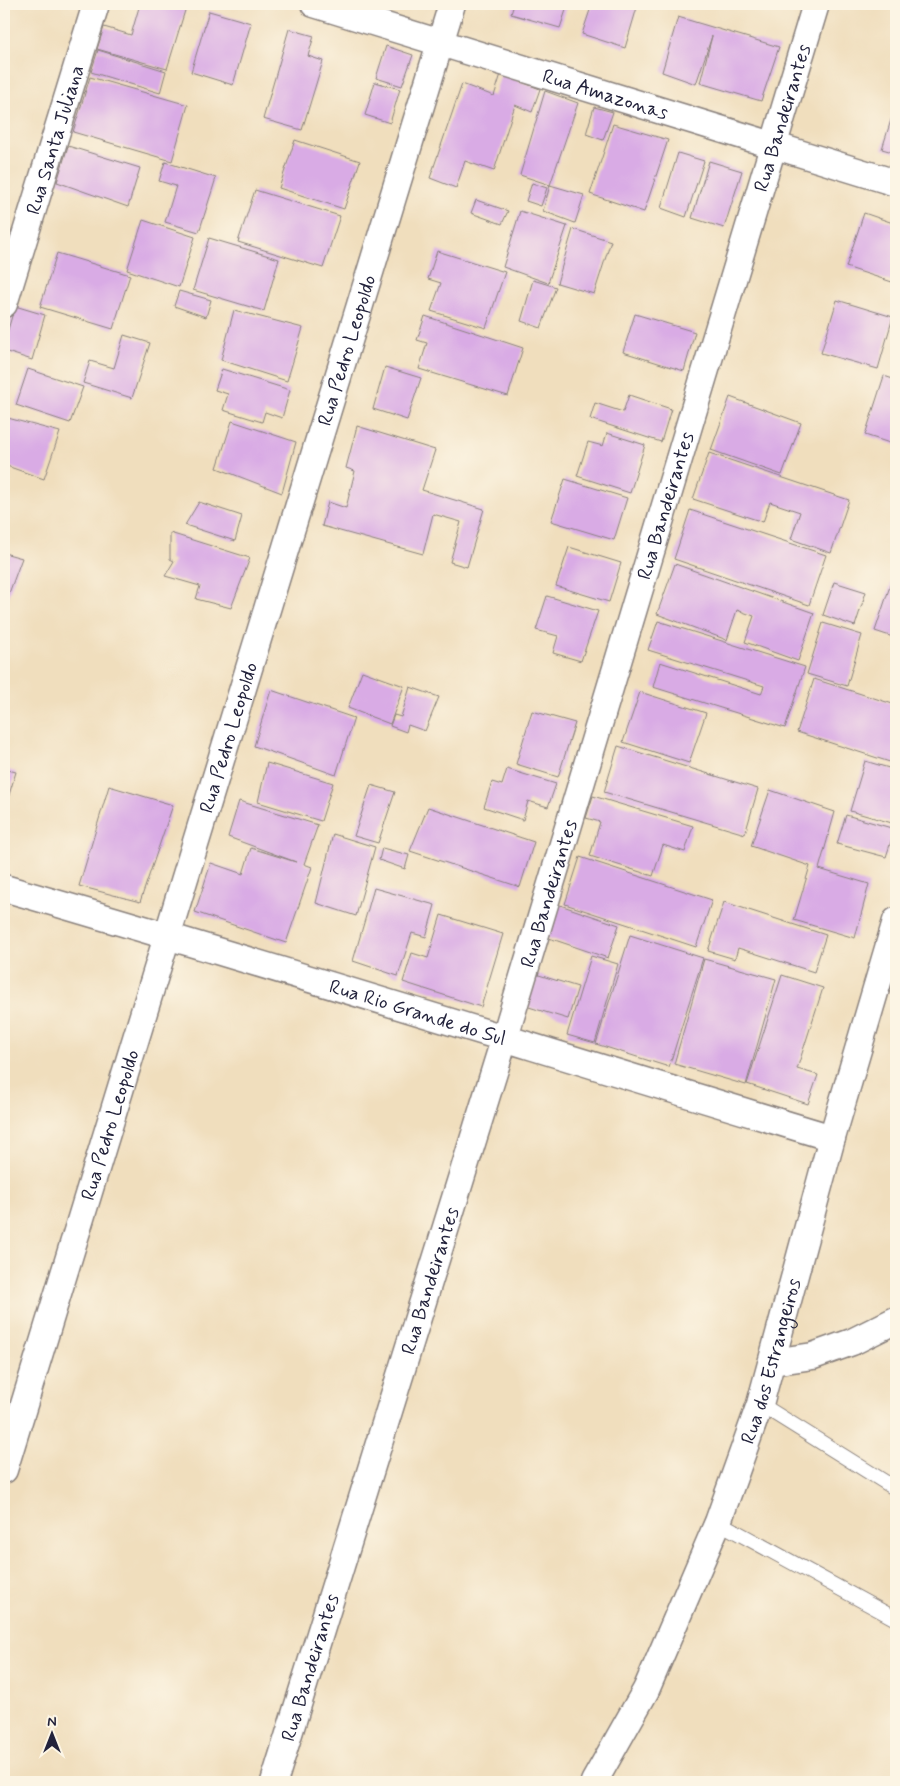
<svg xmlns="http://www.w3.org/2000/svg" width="900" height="1786" viewBox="0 0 900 1786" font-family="Mynerve,sans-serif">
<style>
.building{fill:#d9abe5}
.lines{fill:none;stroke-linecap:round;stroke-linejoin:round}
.lane-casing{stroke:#89807c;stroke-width:16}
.street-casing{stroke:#89807c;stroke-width:29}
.lane{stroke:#fff;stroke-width:14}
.street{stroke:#fff;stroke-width:26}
.labels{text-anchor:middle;stroke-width:4;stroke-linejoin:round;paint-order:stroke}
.street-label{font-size:20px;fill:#22223b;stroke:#fcf5e5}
</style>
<rect width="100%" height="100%" fill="#fcf5e5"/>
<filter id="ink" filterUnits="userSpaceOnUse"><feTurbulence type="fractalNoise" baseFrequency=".02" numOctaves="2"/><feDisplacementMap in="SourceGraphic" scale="10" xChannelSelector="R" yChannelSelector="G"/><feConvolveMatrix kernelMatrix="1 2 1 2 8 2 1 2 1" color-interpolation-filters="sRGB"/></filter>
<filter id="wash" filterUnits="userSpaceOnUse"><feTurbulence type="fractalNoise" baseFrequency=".0096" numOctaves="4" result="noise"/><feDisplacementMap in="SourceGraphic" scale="20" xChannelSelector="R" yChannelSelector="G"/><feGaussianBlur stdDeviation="1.12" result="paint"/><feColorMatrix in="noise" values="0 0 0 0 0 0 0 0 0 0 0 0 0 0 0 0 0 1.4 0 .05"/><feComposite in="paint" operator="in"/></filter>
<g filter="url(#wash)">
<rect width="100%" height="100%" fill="#f0debd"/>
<g id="blocks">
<path class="building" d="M 140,4 L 187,4 L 167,69 L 97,49 L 104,27 L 131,35 Z
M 514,4 L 568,4 L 560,28 L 511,14 Z
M 592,4 L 638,4 L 625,48 L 582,34 Z
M 209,11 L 251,23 L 233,85 L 191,72 Z
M 678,17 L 779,47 L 761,101 L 700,83 L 712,36 L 696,84 L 662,72 Z
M 289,29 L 314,36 L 308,56 L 323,61 L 302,130 L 263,119 Z
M 386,46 L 413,55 L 402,86 L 376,78 Z
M 98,50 L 166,71 L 160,93 L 91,72 Z
M 501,74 L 540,89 L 532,112 L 515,105 L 494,171 L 465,161 L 456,188 L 430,178 L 462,84 L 494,96 Z
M 90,77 L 188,105 L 172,161 L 73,132 Z
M 375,82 L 400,89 L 390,123 L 365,115 Z
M 545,91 L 578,103 L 550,185 L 520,175 Z
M 896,104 L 896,153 L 882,149 Z
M 594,107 L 613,112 L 603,140 L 586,134 Z
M 613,124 L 668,140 L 644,212 L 590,194 Z
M 295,140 L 360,161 L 344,209 L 279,188 Z
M 68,146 L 140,168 L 128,207 L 57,182 Z
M 678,153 L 704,161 L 686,217 L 661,208 Z
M 709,161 L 742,171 L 724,228 L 692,218 Z
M 165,162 L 216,178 L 199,232 L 165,222 L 176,186 L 159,181 Z
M 532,183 L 547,188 L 541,206 L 526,201 Z
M 550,185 L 584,195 L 575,223 L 543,211 Z
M 255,190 L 340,216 L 323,268 L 238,242 Z
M 476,200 L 508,211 L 502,224 L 471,213 Z
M 520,211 L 567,226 L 548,283 L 503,267 Z
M 864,213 L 896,224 L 896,270 L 892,282 L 846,267 Z
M 143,220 L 195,237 L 179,287 L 127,270 Z
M 573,229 L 611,241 L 594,294 L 557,283 Z
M 209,238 L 279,259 L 264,311 L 193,290 Z
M 437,251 L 505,272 L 486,328 L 431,311 L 441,283 L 428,279 Z
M 57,253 L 130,275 L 113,329 L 40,307 Z
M 533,280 L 556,287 L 541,328 L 521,321 Z
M 179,291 L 211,300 L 206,317 L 174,306 Z
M 837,300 L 893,317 L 878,369 L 821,353 Z
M 15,306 L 45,315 L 32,360 L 4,351 L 4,343 Z
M 234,310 L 303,328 L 287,381 L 221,360 Z
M 635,314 L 695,332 L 684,371 L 623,352 Z
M 425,316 L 523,348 L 508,396 L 419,369 L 427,343 L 417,340 Z
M 124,335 L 150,343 L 132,398 L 83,383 L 90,361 L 114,368 Z
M 385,367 L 421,378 L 407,420 L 373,409 Z
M 28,369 L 83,387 L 70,423 L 16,405 Z
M 222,369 L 290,390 L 282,418 L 265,412 L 262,422 L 223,410 L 228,394 L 215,390 Z
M 884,376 L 896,380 L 896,445 L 865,435 Z
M 629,395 L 671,409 L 661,442 L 590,419 L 595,403 L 623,412 Z
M 730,397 L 801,423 L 782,475 L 711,450 Z
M 4,417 L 60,432 L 44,479 L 4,465 Z
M 232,421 L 296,442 L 282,493 L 217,468 Z
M 357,426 L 435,450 L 422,490 L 484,509 L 467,567 L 450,562 L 461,522 L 433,514 L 423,554 L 322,526 L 328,502 L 346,508 L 355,471 L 346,468 Z
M 607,433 L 645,445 L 630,493 L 577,476 L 588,442 L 603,446 Z
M 709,453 L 849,500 L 831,553 L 791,539 L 800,512 L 770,502 L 763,522 L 693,499 Z
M 565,479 L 627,498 L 614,540 L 551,521 Z
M 199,502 L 242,516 L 235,541 L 185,525 Z
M 690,510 L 826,555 L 809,605 L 674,559 Z
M 170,533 L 250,558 L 231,608 L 196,599 L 200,586 L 165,576 L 174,561 L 170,559 Z
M 569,547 L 621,563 L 609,602 L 556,586 Z
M 4,553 L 22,558 L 8,596 L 4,595 Z
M 675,564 L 814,613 L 798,661 L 745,642 L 754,616 L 737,610 L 727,640 L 657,614 Z
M 894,574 L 896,575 L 896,638 L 875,631 Z
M 834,582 L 866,592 L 855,626 L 823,615 Z
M 547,596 L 598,611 L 581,661 L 553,653 L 558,636 L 536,630 Z
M 658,621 L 805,667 L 785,728 L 653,687 L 660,662 L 761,694 L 764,686 L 648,650 Z
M 823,623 L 862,635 L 847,686 L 807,674 Z
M 362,671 L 404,686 L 390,724 L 348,708 Z
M 814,679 L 896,705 L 896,764 L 797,732 Z
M 410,687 L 439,697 L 425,731 L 408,725 L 406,732 L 390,726 L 394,715 L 401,717 Z
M 271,690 L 354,718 L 336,775 L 254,746 Z
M 640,692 L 706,713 L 689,763 L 623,742 Z
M 532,711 L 575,723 L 558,777 L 516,764 Z
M 618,746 L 758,789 L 745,834 L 604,792 Z
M 865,761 L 896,770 L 896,807 L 892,823 L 850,811 Z
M 267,763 L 333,783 L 321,821 L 258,802 Z
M 4,769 L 16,772 L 4,811 Z
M 507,769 L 556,784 L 548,807 L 528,801 L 523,820 L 484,807 L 492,782 L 502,785 Z
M 371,785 L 395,792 L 378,843 L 354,836 Z
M 109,786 L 173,805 L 140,902 L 79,886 Z
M 770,790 L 835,812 L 819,869 L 869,884 L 855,938 L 794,920 L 810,866 L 751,846 Z
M 593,796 L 693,826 L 685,852 L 663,845 L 653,876 L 590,856 L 600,822 L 586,818 Z
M 239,801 L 318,825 L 304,864 L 312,867 L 286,943 L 195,912 L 211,863 L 243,874 L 251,848 L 296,862 L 228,837 Z
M 428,807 L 534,842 L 520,887 L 410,851 Z
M 846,815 L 895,829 L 886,857 L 837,844 Z
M 333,834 L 375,847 L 356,916 L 316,903 Z
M 382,848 L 409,855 L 405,869 L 379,860 Z
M 580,857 L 712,900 L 696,947 L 565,904 Z
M 374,888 L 435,905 L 426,937 L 412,933 L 398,976 L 353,961 Z
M 724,902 L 826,935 L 814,972 L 738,948 L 735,959 L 708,951 Z
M 557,904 L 619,925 L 608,958 L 546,937 Z
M 441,915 L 503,934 L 481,1007 L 403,982 L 412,953 L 428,958 Z
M 630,935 L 703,958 L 669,1067 L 596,1044 Z
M 591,956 L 618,964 L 595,1043 L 567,1035 Z
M 704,959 L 776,979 L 746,1085 L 674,1064 Z
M 529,972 L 578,987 L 568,1019 L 519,1004 Z
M 782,975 L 823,988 L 797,1069 L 818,1075 L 808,1104 L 747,1084 Z"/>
</g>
</g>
<g filter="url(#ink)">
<use href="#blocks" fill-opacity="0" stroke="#89807c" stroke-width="1"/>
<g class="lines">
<defs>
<path id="lane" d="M 760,1404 L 896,1489
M 718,1522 L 896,1619"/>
<g id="street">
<path id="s1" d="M 314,4 L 896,183"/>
<path id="s2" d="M 4,304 L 96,4"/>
<path id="s3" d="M 4,888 C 281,968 556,1055 832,1138"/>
<path d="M 772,1362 L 813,1356 L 852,1342 L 896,1320"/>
<path id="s4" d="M 4,1470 L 452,4"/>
<path id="s5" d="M 274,1782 L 504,1040 L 816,4"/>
<path id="s6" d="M 594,1782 L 646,1690 L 718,1522 L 760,1404 L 832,1138 L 896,921"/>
</g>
</defs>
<use href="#lane" class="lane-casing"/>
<use href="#street" class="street-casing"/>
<use href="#lane" class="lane"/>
<use href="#street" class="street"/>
</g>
</g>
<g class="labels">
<g class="street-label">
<text dy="7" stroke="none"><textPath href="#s1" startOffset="305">Rua Amazonas</textPath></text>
<text dy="7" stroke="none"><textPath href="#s5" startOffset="1740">Rua Bandeirantes</textPath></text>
<text dy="7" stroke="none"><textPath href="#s2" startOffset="172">Rua Santa Juliana</textPath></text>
<text dy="7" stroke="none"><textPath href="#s4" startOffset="1171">Rua Pedro Leopoldo</textPath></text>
<text dy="7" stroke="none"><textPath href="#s5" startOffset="1335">Rua Bandeirantes</textPath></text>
<text dy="7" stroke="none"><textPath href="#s4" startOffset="766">Rua Pedro Leopoldo</textPath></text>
<text dy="7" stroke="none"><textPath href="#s5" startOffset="930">Rua Bandeirantes</textPath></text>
<text dy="7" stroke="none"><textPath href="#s3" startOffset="432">Rua Rio Grande do Sul</textPath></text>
<text dy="7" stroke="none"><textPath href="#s4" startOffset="361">Rua Pedro Leopoldo</textPath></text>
<text dy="7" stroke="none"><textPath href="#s5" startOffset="525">Rua Bandeirantes</textPath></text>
<text dy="7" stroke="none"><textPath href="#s6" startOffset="458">Rua dos Estrangeiros</textPath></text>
<text dy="7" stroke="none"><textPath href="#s5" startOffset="120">Rua Bandeirantes</textPath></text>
</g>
</g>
<rect width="900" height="1786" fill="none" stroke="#fcf5e5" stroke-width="20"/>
<g transform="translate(52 1734)" stroke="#fcf5e5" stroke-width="4" paint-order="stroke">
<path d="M0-4L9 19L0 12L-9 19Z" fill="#22223b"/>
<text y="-8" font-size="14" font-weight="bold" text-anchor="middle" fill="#22223b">N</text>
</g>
</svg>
